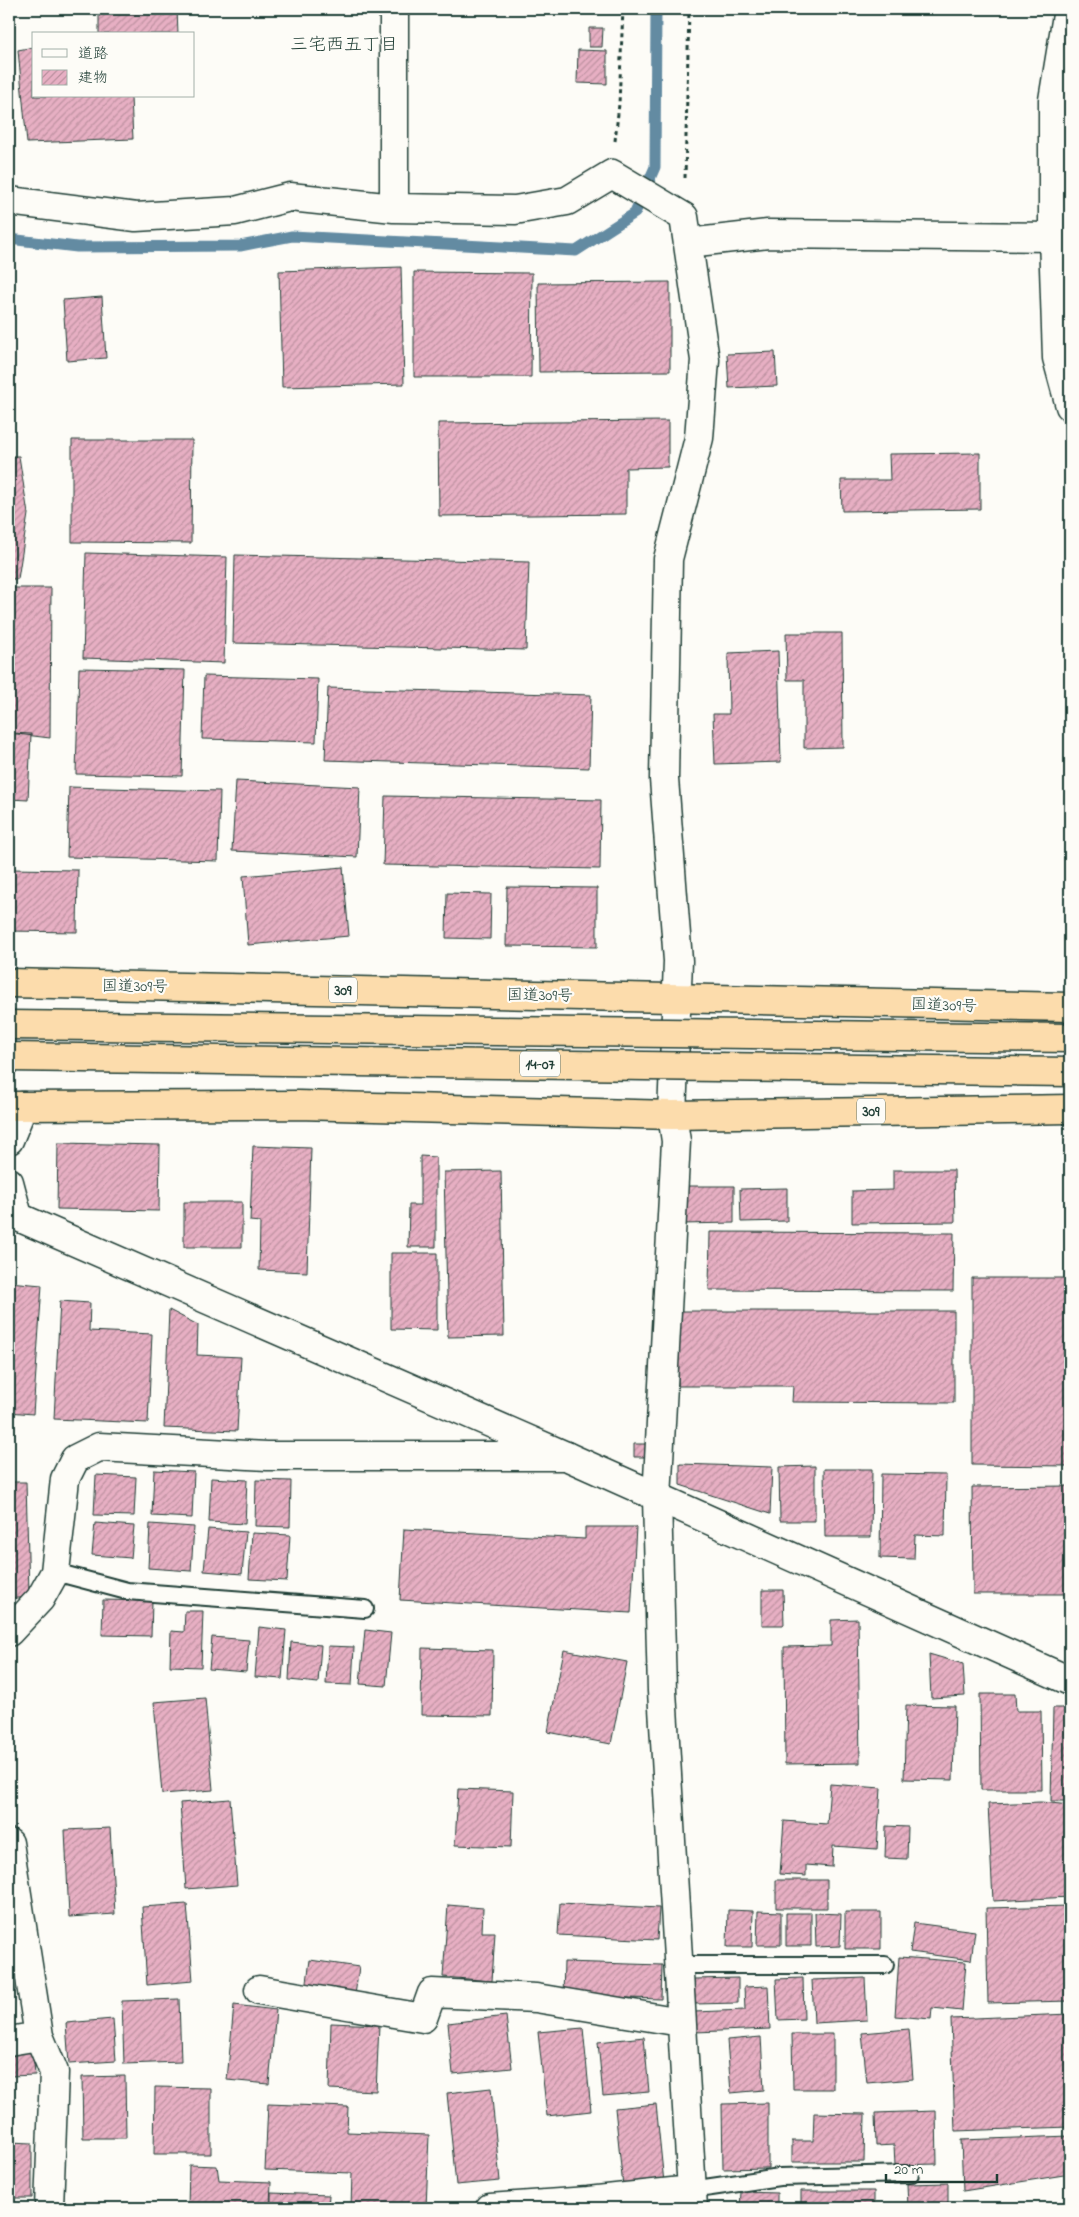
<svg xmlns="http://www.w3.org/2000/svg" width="1079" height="2217" viewBox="0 0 1079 2217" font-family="'Indie Flower','Klee One',sans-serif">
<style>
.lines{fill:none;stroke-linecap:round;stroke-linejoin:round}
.stream{stroke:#638ba2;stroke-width:11}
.building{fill:url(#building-hatch);stroke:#1f3d34}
.service-casing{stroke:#1f3d34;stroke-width:20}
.minor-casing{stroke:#1f3d34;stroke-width:31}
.tertiary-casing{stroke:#1f3d34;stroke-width:31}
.secondary-casing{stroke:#1f3d34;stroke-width:31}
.trunk-casing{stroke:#1f3d34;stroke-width:31}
.path{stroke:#1f3d34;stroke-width:3;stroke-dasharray:4 4;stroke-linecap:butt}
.service{stroke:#fdfcf7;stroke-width:16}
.minor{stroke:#fdfcf7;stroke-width:28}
.tertiary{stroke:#fdfcf7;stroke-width:28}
.secondary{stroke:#fdfcf7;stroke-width:28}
.trunk{stroke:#fcdcac;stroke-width:28}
.motorway-bridge-casing{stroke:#1f3d34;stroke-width:31;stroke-linecap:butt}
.motorway-bridge{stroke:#fcdcac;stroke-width:28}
.labels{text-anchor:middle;stroke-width:4.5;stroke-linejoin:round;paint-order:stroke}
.shield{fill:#fdfcf7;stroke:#62766e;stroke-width:1}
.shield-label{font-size:15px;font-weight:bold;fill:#1f3d34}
.street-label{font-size:16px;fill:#1f3d34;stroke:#fdfcf7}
.neighbourhood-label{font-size:18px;fill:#1f3d34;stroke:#fdfcf7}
</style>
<defs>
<pattern id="building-hatch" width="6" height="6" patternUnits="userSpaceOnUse" patternTransform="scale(1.25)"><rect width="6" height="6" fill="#e7afc3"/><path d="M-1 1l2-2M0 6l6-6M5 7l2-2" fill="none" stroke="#bb909f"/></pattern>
</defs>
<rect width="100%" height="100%" fill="#fdfcf7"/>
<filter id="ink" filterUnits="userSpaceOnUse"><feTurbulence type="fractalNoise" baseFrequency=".02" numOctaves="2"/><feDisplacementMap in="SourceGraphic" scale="10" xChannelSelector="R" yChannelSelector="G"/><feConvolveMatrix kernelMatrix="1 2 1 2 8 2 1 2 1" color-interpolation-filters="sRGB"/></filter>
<g filter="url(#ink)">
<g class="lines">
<path class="stream" d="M 9,239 L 77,247 L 240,246 L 292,236 L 576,251 L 635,213 L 655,167 L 656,9"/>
</g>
<path class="building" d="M 99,9 L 177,9 L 178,34 L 99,34 Z
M 589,28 L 603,28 L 602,47 L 589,47 Z
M 34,47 L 34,96 L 129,96 L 131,98 L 133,139 L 27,143 L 18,50 Z
M 578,50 L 607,51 L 607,84 L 577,83 Z
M 401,267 L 404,384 L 282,387 L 279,271 Z
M 414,272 L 532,273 L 531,377 L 414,377 Z
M 670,282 L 670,371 L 539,372 L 538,283 Z
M 102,297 L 106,358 L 67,361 L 63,300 Z
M 9,345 L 11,446 L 9,446 Z
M 775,352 L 777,386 L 729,388 L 727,354 Z
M 668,421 L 668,467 L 626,468 L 626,514 L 439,516 L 438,423 Z
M 72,440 L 192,440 L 191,543 L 72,542 Z
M 980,453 L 980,509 L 842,511 L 841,480 L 890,480 L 889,454 Z
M 9,456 L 19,456 L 28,514 L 18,579 L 9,579 Z
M 86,553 L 227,557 L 224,663 L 83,658 Z
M 235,555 L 529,562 L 526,650 L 233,643 Z
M 9,588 L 51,588 L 50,738 L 9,733 Z
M 786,633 L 842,633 L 843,747 L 804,748 L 804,680 L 787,680 Z
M 778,651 L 781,762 L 715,764 L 713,714 L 729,714 L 728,653 Z
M 79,668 L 185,670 L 182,776 L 76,774 Z
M 204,676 L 318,679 L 316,742 L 202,739 Z
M 328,688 L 591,695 L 589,768 L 325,760 Z
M 9,733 L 31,734 L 28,800 L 9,799 Z
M 236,781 L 360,787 L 357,857 L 232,851 Z
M 69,787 L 220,791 L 218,861 L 67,857 Z
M 385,796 L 601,800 L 600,869 L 383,865 Z
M 343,867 L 349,936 L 248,945 L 243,876 Z
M 9,869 L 78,870 L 77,932 L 9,931 Z
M 507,887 L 597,888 L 597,947 L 506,946 Z
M 447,893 L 491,894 L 490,939 L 446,938 Z
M 58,1143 L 160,1145 L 159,1211 L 57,1209 Z
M 253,1146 L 311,1148 L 307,1272 L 259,1270 L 260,1222 L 250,1221 Z
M 420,1156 L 436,1157 L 436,1247 L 408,1247 L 409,1205 L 420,1205 Z
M 893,1170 L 954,1170 L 955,1222 L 852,1223 L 852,1191 L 893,1190 Z
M 501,1171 L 504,1336 L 448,1337 L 444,1172 Z
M 680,1186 L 734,1186 L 734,1223 L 680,1224 Z
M 787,1188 L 787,1221 L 741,1222 L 740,1189 Z
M 184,1202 L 242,1202 L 242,1247 L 184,1247 Z
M 710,1232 L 954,1233 L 953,1291 L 709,1290 Z
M 391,1253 L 437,1253 L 437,1330 L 391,1329 Z
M 972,1278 L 1070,1278 L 1070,1466 L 972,1465 Z
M 9,1282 L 42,1285 L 33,1414 L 9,1412 Z
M 60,1301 L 90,1303 L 89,1331 L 152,1334 L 148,1423 L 54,1419 Z
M 169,1310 L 198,1325 L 197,1355 L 241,1357 L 237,1431 L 164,1428 Z
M 678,1311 L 954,1311 L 954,1403 L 792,1402 L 793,1386 L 678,1386 Z
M 634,1444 L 649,1444 L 648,1457 L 634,1457 Z
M 680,1464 L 772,1467 L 770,1514 L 680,1485 Z
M 815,1466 L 815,1521 L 780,1521 L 779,1467 Z
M 824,1469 L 872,1469 L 871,1537 L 825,1537 Z
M 154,1470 L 194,1472 L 192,1518 L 152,1516 Z
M 881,1474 L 946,1475 L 945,1536 L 915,1535 L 914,1559 L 880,1558 Z
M 96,1475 L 136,1477 L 134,1516 L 94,1515 Z
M 211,1478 L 247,1480 L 245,1524 L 209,1522 Z
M 256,1480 L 291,1481 L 290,1527 L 255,1526 Z
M 9,1482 L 26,1482 L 29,1594 L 23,1598 L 9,1598 Z
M 1070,1486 L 1070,1594 L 973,1594 L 972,1487 Z
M 95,1523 L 134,1526 L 131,1558 L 92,1555 Z
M 150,1524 L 194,1527 L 191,1571 L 148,1568 Z
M 585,1527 L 636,1527 L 631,1613 L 400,1600 L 404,1529 L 585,1539 Z
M 208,1529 L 246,1532 L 242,1574 L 204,1571 Z
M 252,1533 L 290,1535 L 287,1581 L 249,1579 Z
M 762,1590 L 783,1590 L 784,1625 L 762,1625 Z
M 103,1600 L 152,1601 L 151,1636 L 102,1635 Z
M 185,1611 L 203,1611 L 201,1667 L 170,1666 L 171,1631 L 184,1632 Z
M 858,1619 L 860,1763 L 785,1764 L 784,1647 L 831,1646 L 831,1620 Z
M 259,1627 L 286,1630 L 282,1679 L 255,1677 Z
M 365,1630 L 391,1633 L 386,1686 L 360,1684 Z
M 212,1637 L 249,1640 L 246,1672 L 209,1669 Z
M 291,1642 L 321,1645 L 318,1683 L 289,1680 Z
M 328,1646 L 354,1647 L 352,1685 L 326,1684 Z
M 422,1648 L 493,1650 L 492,1716 L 421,1715 Z
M 564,1650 L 627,1662 L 611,1744 L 548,1732 Z
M 929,1654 L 963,1664 L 965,1696 L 931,1698 Z
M 980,1694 L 1015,1694 L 1016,1711 L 1041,1711 L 1042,1790 L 981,1790 Z
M 205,1698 L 213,1790 L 162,1794 L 154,1702 Z
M 906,1705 L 955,1706 L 953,1780 L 904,1779 Z
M 1053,1708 L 1070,1708 L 1070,1801 L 1051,1801 Z
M 830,1784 L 881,1788 L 877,1849 L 833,1846 L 832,1867 L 806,1865 L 806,1876 L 780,1874 L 784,1821 L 827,1824 Z
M 458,1789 L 513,1791 L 511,1847 L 455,1845 Z
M 230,1799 L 237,1885 L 186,1889 L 180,1803 Z
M 1041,1802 L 1070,1805 L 1070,1897 L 993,1901 L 988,1804 Z
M 886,1826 L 908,1827 L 907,1859 L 885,1858 Z
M 110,1828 L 115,1914 L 69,1917 L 65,1830 Z
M 776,1880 L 827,1880 L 827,1908 L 776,1908 Z
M 560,1903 L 659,1908 L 657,1940 L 558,1935 Z
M 187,1904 L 193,1981 L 147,1985 L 142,1907 Z
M 448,1905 L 483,1908 L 482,1932 L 495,1932 L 492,1981 L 443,1977 Z
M 1070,1906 L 1070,2001 L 988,2003 L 986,1908 Z
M 728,1910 L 753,1911 L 752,1947 L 727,1947 Z
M 758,1911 L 781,1912 L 781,1945 L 757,1945 Z
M 845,1912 L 881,1912 L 881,1949 L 845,1949 Z
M 786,1913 L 811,1913 L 811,1946 L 786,1946 Z
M 815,1913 L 841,1914 L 840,1946 L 816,1947 Z
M 914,1923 L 975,1931 L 971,1960 L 910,1952 Z
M 899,1957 L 966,1962 L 962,2011 L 932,2008 L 931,2019 L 895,2016 Z
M 310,1960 L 359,1967 L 355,1995 L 306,1989 Z
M 564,1962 L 662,1965 L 661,1999 L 563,1996 Z
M 9,1970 L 14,2020 L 9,2020 Z
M 738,1978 L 738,2003 L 695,2004 L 694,1979 Z
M 803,1978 L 804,2019 L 778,2020 L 776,1979 Z
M 865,1978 L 867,2020 L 814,2023 L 812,1980 Z
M 768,1986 L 770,2029 L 695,2032 L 694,2012 L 745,2010 L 744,1987 Z
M 179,1999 L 181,2062 L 124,2064 L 122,2001 Z
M 234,2005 L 276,2010 L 269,2084 L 227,2080 Z
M 1070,2014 L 1070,2127 L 955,2131 L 951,2019 Z
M 506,2016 L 512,2068 L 453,2074 L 448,2023 Z
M 113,2019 L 116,2061 L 69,2064 L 66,2023 Z
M 331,2023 L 379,2025 L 376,2091 L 329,2089 Z
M 583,2028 L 591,2111 L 547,2116 L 538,2032 Z
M 909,2029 L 913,2079 L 867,2083 L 862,2033 Z
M 792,2034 L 833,2034 L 833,2089 L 793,2089 Z
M 644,2037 L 649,2092 L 603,2096 L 598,2042 Z
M 761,2037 L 764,2090 L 731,2093 L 727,2040 Z
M 33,2050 L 35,2075 L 10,2076 L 13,2129 L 9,2129 L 9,2051 Z
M 125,2076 L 126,2138 L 83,2138 L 82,2077 Z
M 155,2087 L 211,2088 L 211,2154 L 154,2154 Z
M 491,2088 L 500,2181 L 456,2185 L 447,2093 Z
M 768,2103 L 768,2168 L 723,2169 L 722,2104 Z
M 268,2104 L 348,2107 L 347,2132 L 429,2135 L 426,2208 L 351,2208 L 352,2173 L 265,2170 Z
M 656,2104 L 664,2183 L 623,2187 L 615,2108 Z
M 936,2111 L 937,2164 L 895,2165 L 894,2145 L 876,2146 L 875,2113 Z
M 814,2113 L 865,2114 L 864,2162 L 792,2162 L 792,2141 L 813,2141 Z
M 1070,2136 L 1070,2174 L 963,2191 L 961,2140 Z
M 9,2142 L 32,2143 L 32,2198 L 9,2198 Z
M 189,2165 L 217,2166 L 219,2180 L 271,2182 L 270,2208 L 188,2208 Z
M 948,2183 L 948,2208 L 908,2208 L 907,2184 Z
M 801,2191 L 874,2191 L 874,2208 L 801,2208 Z
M 741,2192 L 777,2193 L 777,2208 L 740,2208 Z
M 271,2193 L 329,2195 L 328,2208 L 271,2208 Z
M 675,2205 L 675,2208 L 637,2208 Z"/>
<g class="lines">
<defs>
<path id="service" d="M 55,1572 L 127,1591 L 365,1609
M 678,1965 L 885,1965
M 691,2190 L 779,2177 L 910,2174"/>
<path id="minor" d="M 394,9 L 394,208 L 515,210 L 567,201 L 612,174 L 684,217 L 705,360 L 699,438 L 668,559 L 664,779 L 678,961 L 672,1115 L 676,1141 L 657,1498 L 662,1691 L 693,2208
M 9,201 L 136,217 L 235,211 L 290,197 L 394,208
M 688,243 L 768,234 L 1053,237
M 9,1632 L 40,1599 L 55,1572 L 65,1479 L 75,1459 L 99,1447 L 267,1456 L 566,1456
M 9,1843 L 39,2036 L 54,2072 L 49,2208
M 259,1990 L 423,2018 L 432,1993 L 536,1998 L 681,2022
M 9,2041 L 39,2036
M 490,2208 L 588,2201 L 691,2190"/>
<path id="tertiary" d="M 1053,237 L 1070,240
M 9,1140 L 23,1106
M 9,1182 L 18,1216
M 9,1213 L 566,1456 L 1070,1681"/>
<path id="secondary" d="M 1068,9 L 1053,100 L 1053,237 L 1057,358 L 1070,406"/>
<path id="trunk" d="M 9,983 L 1070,1007
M 9,1106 L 298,1105 L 672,1115 L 1070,1109"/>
</defs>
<use href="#service" class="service-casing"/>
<use href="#minor" class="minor-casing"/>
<use href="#tertiary" class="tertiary-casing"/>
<use href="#secondary" class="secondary-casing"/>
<use href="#trunk" class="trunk-casing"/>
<path class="path" d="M 615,141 L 619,104 L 623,9
M 685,178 L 689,9"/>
<use href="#service" class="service"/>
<use href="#minor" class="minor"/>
<use href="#tertiary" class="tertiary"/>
<use href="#secondary" class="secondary"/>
<use href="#trunk" class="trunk"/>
<defs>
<path id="motorway-bridge" d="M 9,1025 L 1070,1038
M 9,1057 L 1070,1072"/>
</defs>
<use href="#motorway-bridge" class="motorway-bridge-casing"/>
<use href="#motorway-bridge" class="motorway-bridge"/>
</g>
</g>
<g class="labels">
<g class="shield">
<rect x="329" y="977.5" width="28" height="25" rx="4"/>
<rect x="520" y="1051.5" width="40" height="25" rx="4"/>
<rect x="857" y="1098.5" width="28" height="25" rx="4"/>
</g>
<g class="shield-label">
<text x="343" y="995">309</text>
<text x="540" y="1069">14-07</text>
<text x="871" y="1116">309</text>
</g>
<g class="street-label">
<text transform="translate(135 985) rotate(1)" y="6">国道309号</text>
<text transform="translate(540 994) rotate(1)" y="6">国道309号</text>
<text transform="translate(944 1004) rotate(2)" y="6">国道309号</text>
</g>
<g class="neighbourhood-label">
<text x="344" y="50">三宅西五丁目</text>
</g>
</g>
<rect width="1079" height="2217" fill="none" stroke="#fdfcf7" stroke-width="30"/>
<rect x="15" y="15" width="1049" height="2187" fill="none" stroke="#1f3d34" stroke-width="2" filter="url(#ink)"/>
<rect x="32" y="32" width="162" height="65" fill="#fdfcf7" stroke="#a4b0a9"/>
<rect x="42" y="49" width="25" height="8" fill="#fdfcf7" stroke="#a4b0a9"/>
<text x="78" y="58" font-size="15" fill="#1f3d34">道路</text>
<rect x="42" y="70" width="25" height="15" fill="url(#building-hatch)" stroke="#a4b0a9"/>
<text x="78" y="82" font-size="15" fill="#1f3d34">建物</text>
<path d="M886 2174v8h111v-8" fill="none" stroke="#1f3d34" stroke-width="2.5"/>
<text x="894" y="2174" font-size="15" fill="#1f3d34" stroke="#fdfcf7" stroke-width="4" paint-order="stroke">20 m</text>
</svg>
